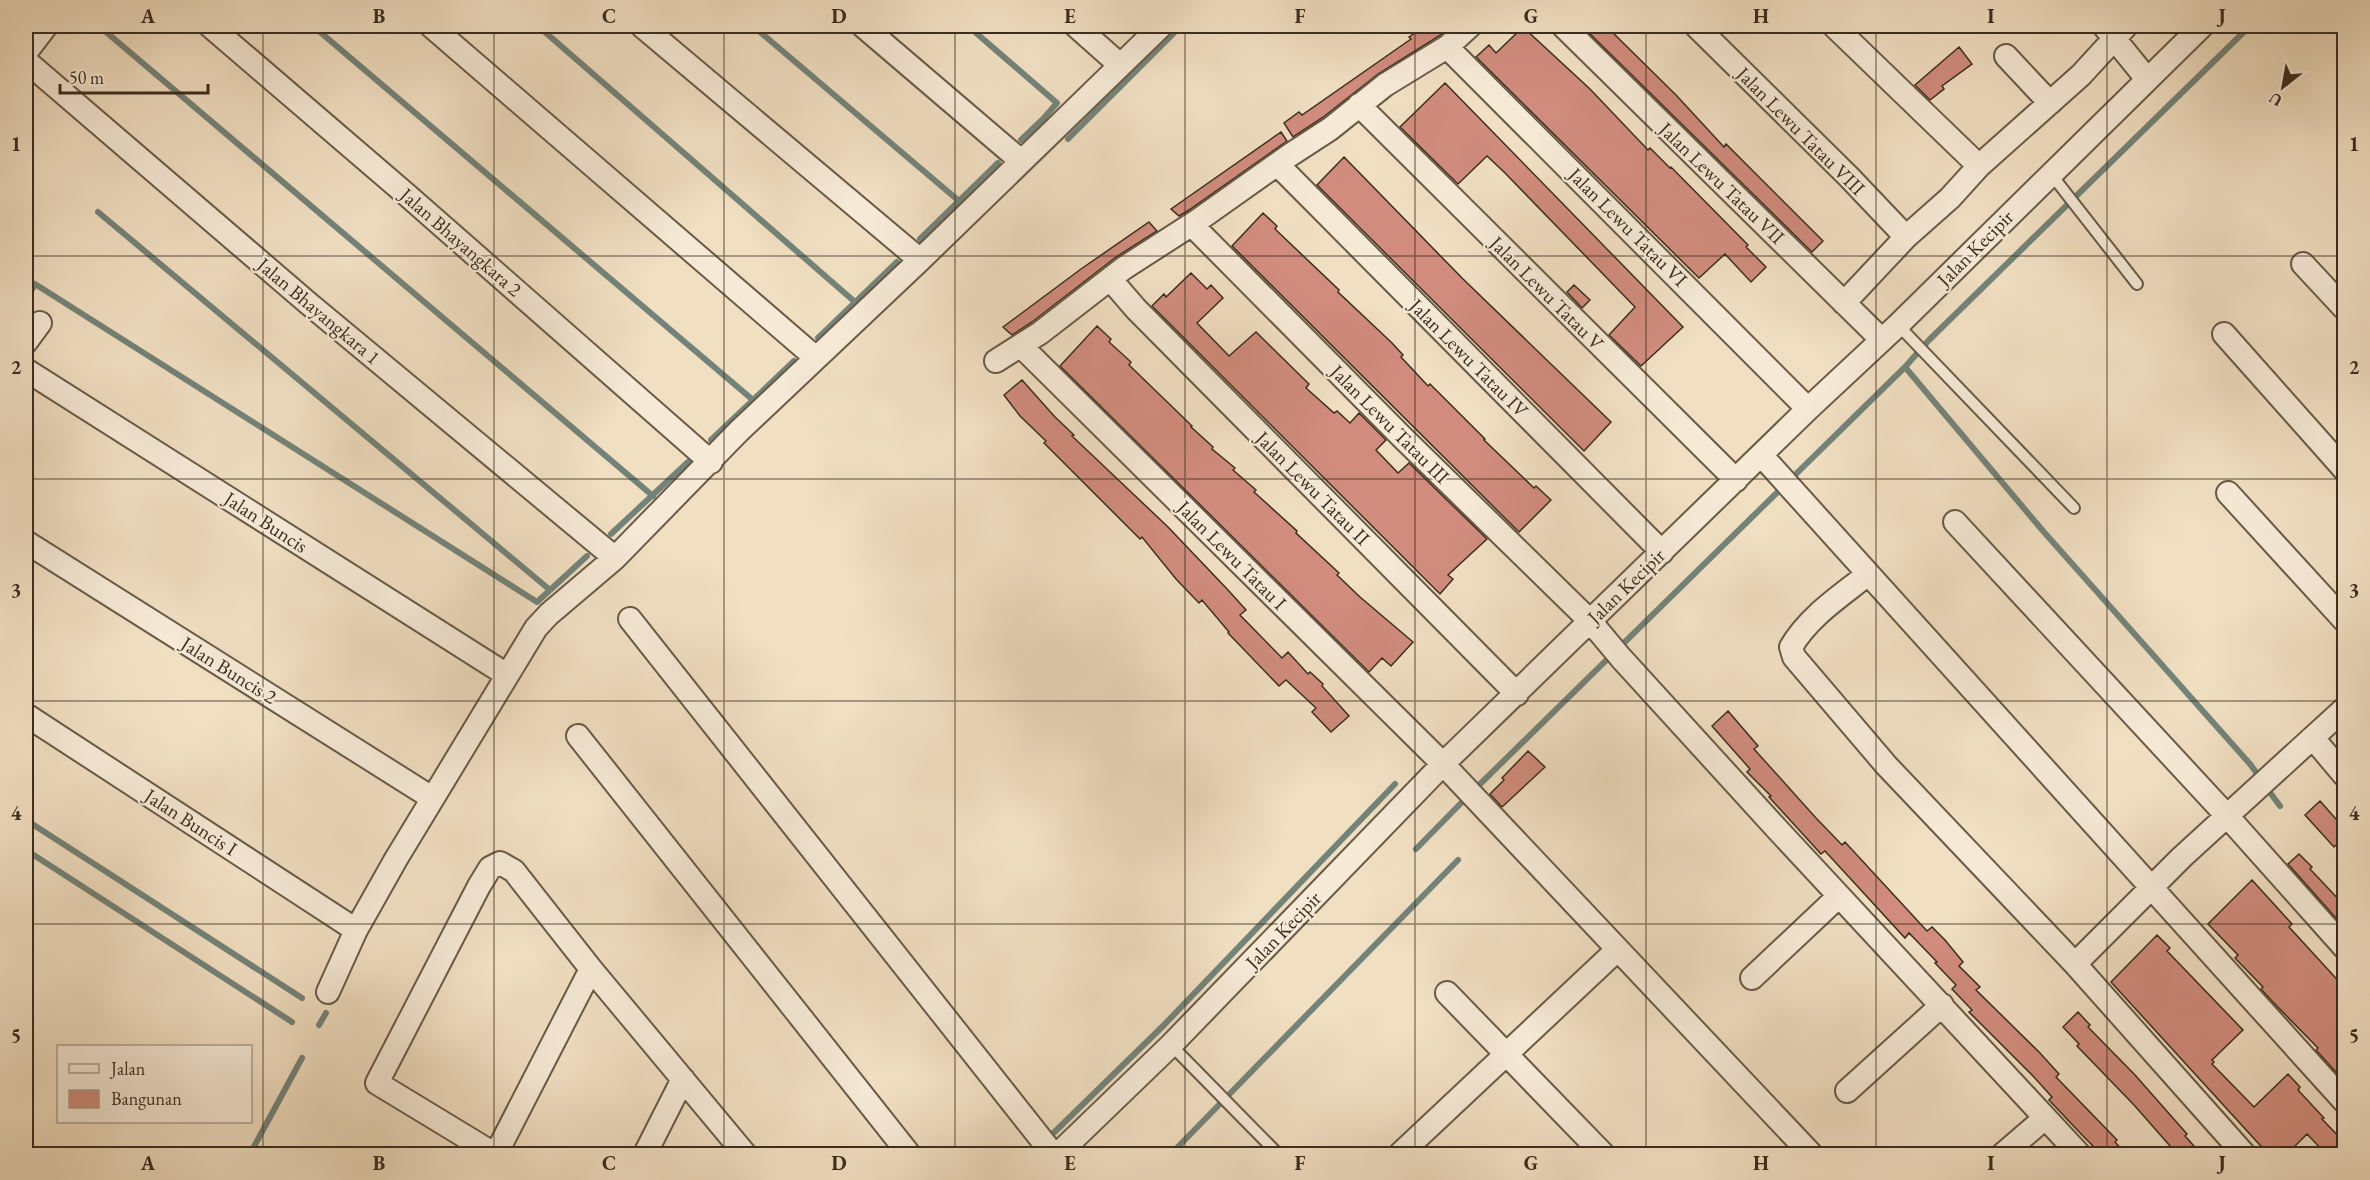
<svg xmlns="http://www.w3.org/2000/svg" width="2370" height="1180" viewBox="0 0 2370 1180" font-family="'EB Garamond',serif">
<style>
.lines{fill:none;stroke-linecap:round;stroke-linejoin:round}
.stream{stroke:#748379;stroke-width:6}
.building{fill:#d18c7d;stroke:#3a2d1e;stroke-width:1.5}
.service-casing{stroke:#685a47;stroke-width:14}
.minor-casing{stroke:#685a47;stroke-width:26}
.service{stroke:#f6ead7;stroke-width:10}
.minor{stroke:#f6ead7;stroke-width:22}
.grid{fill:none;stroke:#3a2d1e;stroke-width:1.5;stroke-opacity:0.55}
.labels{text-anchor:middle;stroke-width:4.5;stroke-linejoin:round;paint-order:stroke}
.street-label{font-size:20px;fill:#3a2d1e;stroke:#f6ead7}
.neatline{fill:none;stroke:#3a2d1e;stroke-width:2}
.grid-label{font-size:20px;text-anchor:middle;font-weight:bold;fill:#3a2d1e}
</style>
<rect width="100%" height="100%" fill="#f1dfc2"/>
<filter id="stains"><feTurbulence type="fractalNoise" baseFrequency=".00333" numOctaves="4"/><feColorMatrix values="0 0 0 0 .2 0 0 0 0 .09 0 0 0 0 .02 0 0 0 .5 -.17"/></filter>
<radialGradient id="worn" r=".72"><stop offset=".6" stop-color="#630" stop-opacity="0"/><stop offset="1" stop-color="#630" stop-opacity=".3"/></radialGradient>
<g class="lines">
<path class="stream" d="M 99,26 L 653,496
M 313,26 L 753,400
M 538,26 L 855,302
M 753,26 L 959,201
M 968,26 L 1057,103 L 1043,119
M 1068,139 L 1181,26
M 1021,140 L 1043,119 L 1044,121
M 98,212 L 550,590
M 920,239 L 998,163
M 26,300 L 35,284 L 537,602 L 587,556
M 818,338 L 897,262
M 1905,367 L 1929,340 L 2250,26
M 711,440 L 794,361
M 611,534 L 688,462
M 2266,787 L 2280,806
M 1474,790 L 1905,367 L 2043,531 L 2250,764 L 2261,779
M 26,820 L 302,998
M 1416,849 L 1467,797
M 26,850 L 292,1022
M 319,1025 L 326,1013
M 250,1154 L 302,1058
M 1032,1154 L 1163,1026 L 1395,784
M 1171,1154 L 1458,860"/>
</g>
<path class="building" d="M 1425,26 L 1451,26 L 1439,36 L 1378,74 L 1322,118 L 1293,137 L 1284,123 L 1299,112 L 1302,115 L 1411,39 L 1409,37 Z
M 1582,26 L 1606,26 L 1676,95 L 1724,147 L 1726,144 L 1823,241 L 1812,252 Z
M 1523,27 L 1590,89 L 1648,150 L 1650,148 L 1670,168 L 1671,167 L 1748,245 L 1746,247 L 1766,267 L 1751,282 L 1725,254 L 1699,278 L 1476,57 L 1489,45 L 1496,53 Z
M 1959,47 L 1972,64 L 1942,86 L 1944,89 L 1930,100 L 1915,85 Z
M 1445,83 L 1683,327 L 1641,366 L 1609,335 L 1635,307 L 1504,172 L 1487,156 L 1458,184 L 1400,127 Z
M 1281,132 L 1287,141 L 1189,210 L 1179,216 L 1171,209 Z
M 1344,157 L 1462,278 L 1611,422 L 1584,451 L 1317,185 Z
M 1263,213 L 1277,226 L 1275,229 L 1339,290 L 1338,292 L 1392,343 L 1403,355 L 1401,357 L 1428,386 L 1430,384 L 1485,439 L 1484,440 L 1534,488 L 1536,486 L 1551,500 L 1519,532 L 1232,246 Z
M 1149,222 L 1157,231 L 1116,257 L 1032,322 L 1012,335 L 1003,327 L 1081,269 Z
M 1191,273 L 1207,289 L 1211,285 L 1223,298 L 1197,323 L 1229,356 L 1256,332 L 1309,384 L 1306,388 L 1334,413 L 1337,411 L 1350,423 L 1359,413 L 1386,440 L 1376,450 L 1398,473 L 1409,463 L 1487,539 L 1448,575 L 1453,579 L 1440,594 L 1152,306 L 1164,294 L 1166,297 Z
M 1574,285 L 1590,300 L 1582,308 L 1567,292 Z
M 1097,326 L 1111,339 L 1109,342 L 1131,362 L 1129,365 L 1192,426 L 1191,427 L 1213,447 L 1212,449 L 1235,468 L 1233,470 L 1256,490 L 1254,492 L 1297,531 L 1296,533 L 1339,573 L 1337,575 L 1360,597 L 1413,642 L 1391,666 L 1382,658 L 1369,672 L 1060,366 Z
M 1022,380 L 1055,417 L 1074,435 L 1072,436 L 1168,527 L 1228,590 L 1246,610 L 1240,615 L 1282,658 L 1288,652 L 1308,674 L 1310,672 L 1323,684 L 1322,686 L 1349,716 L 1331,732 L 1312,712 L 1316,708 L 1286,680 L 1279,686 L 1228,633 L 1229,632 L 1202,600 L 1199,603 L 1176,579 L 1142,537 L 1140,539 L 1044,443 L 1046,441 L 1020,416 L 1004,395 Z
M 1728,711 L 1758,746 L 1754,749 L 1816,818 L 1842,845 L 1845,842 L 1927,931 L 1932,927 L 1945,940 L 1963,962 L 1959,966 L 1980,987 L 1976,990 L 2040,1053 L 2059,1074 L 2056,1077 L 2117,1140 L 2115,1142 L 2127,1155 L 2102,1155 L 2083,1136 L 2049,1100 L 2052,1097 L 2032,1075 L 1969,1012 L 1972,1010 L 1952,989 L 1956,985 L 1935,963 L 1937,962 L 1909,933 L 1905,938 L 1825,851 L 1821,854 L 1769,797 L 1771,796 L 1747,772 L 1750,769 L 1712,726 Z
M 1528,751 L 1545,767 L 1502,807 L 1490,794 L 1504,780 L 1502,778 Z
M 2320,801 L 2344,828 L 2344,838 L 2334,847 L 2305,815 Z
M 2299,854 L 2312,867 L 2310,869 L 2344,905 L 2344,927 L 2288,864 Z
M 2252,880 L 2292,924 L 2289,927 L 2344,987 L 2344,1081 L 2316,1050 L 2318,1048 L 2271,1000 L 2261,989 L 2263,987 L 2235,958 L 2238,955 L 2208,924 Z
M 2157,935 L 2170,948 L 2167,951 L 2243,1030 L 2212,1060 L 2214,1062 L 2212,1064 L 2254,1107 L 2288,1074 L 2300,1087 L 2298,1090 L 2324,1118 L 2322,1119 L 2344,1142 L 2344,1155 L 2327,1155 L 2307,1134 L 2286,1155 L 2269,1155 L 2111,982 Z
M 2078,1012 L 2090,1025 L 2088,1027 L 2135,1075 L 2187,1134 L 2185,1136 L 2202,1155 L 2178,1155 L 2134,1105 L 2077,1046 L 2079,1044 L 2063,1027 Z"/>
<g class="lines">
<defs>
<path id="service" d="M 2051,174 L 2137,284
M 1898,325 L 2074,508
M 1171,1045 L 1278,1154"/>
<path id="minor" d="M 210,26 L 407,195 L 711,462
M 431,26 L 816,358
M 642,26 L 920,260
M 863,26 L 1021,161
M 1076,26 L 1120,65
M 1563,26 L 1882,340
M 1696,26 L 1849,177 L 1906,237
M 1834,26 L 1979,166
M 2104,26 L 2147,79
M 1447,47 L 1808,409
M 26,52 L 46,26
M 2006,56 L 2050,103
M 26,61 L 308,303 L 615,558
M 1359,105 L 1736,480
M 1277,164 L 1662,552
M 1192,225 L 1402,437 L 1590,621 L 1621,658 L 1777,829 L 2079,1154
M 2303,264 L 2344,308
M 1111,280 L 1136,309 L 1517,694
M 1844,303 L 1906,237 L 1950,198 L 1979,166 L 2081,75 L 2126,26
M 2224,334 L 2344,469
M 26,342 L 40,323
M 1021,346 L 1443,764 L 1811,1154
M 996,361 L 1040,333 L 1124,268 L 1197,221 L 1290,155 L 1330,129 L 1385,85 L 1447,47 L 1470,26
M 26,370 L 507,675
M 1762,456 L 2344,1101
M 2228,493 L 2344,620
M 1955,522 L 2228,817 L 2344,947
M 26,542 L 432,798
M 1868,574 C 1841,596 1809,616 1791,647 L 1794,657 L 1886,765 L 2075,964
M 630,619 L 1053,1154
M 26,715 L 356,930
M 578,736 L 909,1154
M 2313,738 L 2344,775
M 1752,978 L 1839,896
M 328,992 L 356,930 L 396,859 L 536,628 L 549,614 L 615,558 L 739,431 L 920,260 L 1161,26
M 1447,993 L 1603,1154
M 1847,1091 L 1942,1005
M 494,1154 L 377,1083 L 479,886 L 490,868 L 500,863 L 514,871 L 591,969 L 745,1154
M 496,1154 L 591,969
M 645,1154 L 683,1079
M 1058,1154 L 1171,1045 L 1443,764 L 1808,409 L 1898,325 L 2202,26
M 1400,1154 L 1617,950
M 2003,1154 L 2045,1118
M 2244,1154 L 2075,964 L 2182,857 L 2344,709"/>
</defs>
<use href="#service" class="service-casing"/>
<use href="#minor" class="minor-casing"/>
<use href="#service" class="service"/>
<use href="#minor" class="minor"/>
</g>
<path class="grid" d="M 263,26 L 263,1154M 494,26 L 494,1154M 724,26 L 724,1154M 955,26 L 955,1154M 1185,26 L 1185,1154M 1415,26 L 1415,1154M 1646,26 L 1646,1154M 1876,26 L 1876,1154M 2107,26 L 2107,1154M 26,256 L 2344,256M 26,479 L 2344,479M 26,701 L 2344,701M 26,924 L 2344,924"/>
<g class="labels">
<g class="street-label">
<text transform="translate(1801 131) rotate(45)" y="7">Jalan Lewu Tatau VIII</text>
<text transform="translate(1722 183) rotate(44)" y="7">Jalan Lewu Tatau VII</text>
<text transform="translate(1628 227) rotate(45)" y="7">Jalan Lewu Tatau VI</text>
<text transform="translate(461 242) rotate(41)" y="7">Jalan Bhayangkara 2</text>
<text transform="translate(1975 248) rotate(-45)" y="7">Jalan Kecipir</text>
<text transform="translate(1547 293) rotate(45)" y="7">Jalan Lewu Tatau V</text>
<text transform="translate(319 311) rotate(40)" y="7">Jalan Bhayangkara 1</text>
<text transform="translate(1469 358) rotate(45)" y="7">Jalan Lewu Tatau IV</text>
<text transform="translate(1390 424) rotate(45)" y="7">Jalan Lewu Tatau III</text>
<text transform="translate(1313 488) rotate(45)" y="7">Jalan Lewu Tatau II</text>
<text transform="translate(266 522) rotate(33)" y="7">Jalan Buncis</text>
<text transform="translate(1232 555) rotate(45)" y="7">Jalan Lewu Tatau I</text>
<text transform="translate(1626 586) rotate(-44)" y="7">Jalan Kecipir</text>
<text transform="translate(229 670) rotate(32)" y="7">Jalan Buncis 2</text>
<text transform="translate(191 822) rotate(33)" y="7">Jalan Buncis I</text>
<text transform="translate(1283 930) rotate(-46)" y="7">Jalan Kecipir</text>
</g>
</g>
<rect width="2370" height="1180" fill="none" stroke="#f1dfc2" stroke-width="66"/>
<rect x="57" y="1045" width="195" height="78" fill="#f6ead7" stroke="#ab9e8d" stroke-width="1.5"/>
<rect x="69" y="1064" width="30" height="9" fill="#f6ead7" stroke="#ab9e8d" stroke-width="1.5"/>
<text x="111" y="1075" font-size="18" fill="#3a2d1e">Jalan</text>
<rect x="69" y="1090" width="30" height="18" fill="#d18c7d" stroke="#ab9e8d" stroke-width="1.5"/>
<text x="111" y="1105" font-size="18" fill="#3a2d1e">Bangunan</text>
<g transform="translate(2283 87) rotate(211)" stroke="#f6ead7" stroke-width="4.5" paint-order="stroke">
<path d="M0-4.5L10 22L0 15L-10 22Z" fill="#3a2d1e"/>
<text y="-9" font-size="16" font-weight="bold" text-anchor="middle" fill="#3a2d1e">U</text>
</g>
<path d="M60 84v9h148v-9" fill="none" stroke="#3a2d1e" stroke-width="3"/>
<text x="69" y="84" font-size="18" fill="#3a2d1e" stroke="#f6ead7" stroke-width="4.5" paint-order="stroke">50 m</text>
<rect x="33" y="33" width="2304" height="1114" class="neatline"/>
<g class="grid-label">
<text x="148" y="23">A</text>
<text x="379" y="23">B</text>
<text x="609" y="23">C</text>
<text x="839" y="23">D</text>
<text x="1070" y="23">E</text>
<text x="1300" y="23">F</text>
<text x="1531" y="23">G</text>
<text x="1761" y="23">H</text>
<text x="1991" y="23">I</text>
<text x="2222" y="23">J</text>
<text x="16" y="151">1</text>
<text x="2354" y="151">1</text>
<text x="16" y="374">2</text>
<text x="2354" y="374">2</text>
<text x="16" y="597">3</text>
<text x="2354" y="597">3</text>
<text x="16" y="820">4</text>
<text x="2354" y="820">4</text>
<text x="16" y="1042">5</text>
<text x="2354" y="1042">5</text>
<text x="148" y="1170">A</text>
<text x="379" y="1170">B</text>
<text x="609" y="1170">C</text>
<text x="839" y="1170">D</text>
<text x="1070" y="1170">E</text>
<text x="1300" y="1170">F</text>
<text x="1531" y="1170">G</text>
<text x="1761" y="1170">H</text>
<text x="1991" y="1170">I</text>
<text x="2222" y="1170">J</text>
</g>
<rect width="100%" height="100%" filter="url(#stains)"/>
<rect width="100%" height="100%" fill="url(#worn)"/>
</svg>
